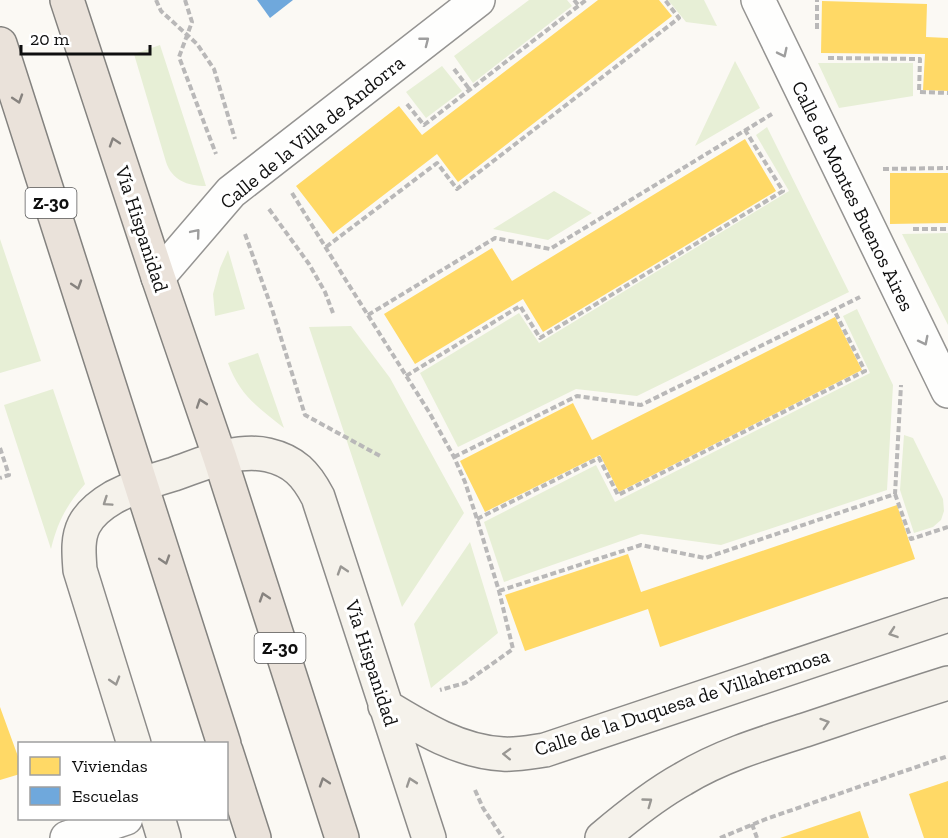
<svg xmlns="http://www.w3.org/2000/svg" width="948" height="838" viewBox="0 0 948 838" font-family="'Zilla Slab',serif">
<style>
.green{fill:#e7efd6}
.homes{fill:#ffd966}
.schools{fill:#6fa8dc}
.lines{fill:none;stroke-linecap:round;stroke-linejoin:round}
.minor-casing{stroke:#959492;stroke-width:36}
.secondary-casing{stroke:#8c8b89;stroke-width:36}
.trunk-casing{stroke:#83827f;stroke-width:36}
.path{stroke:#b9b8b8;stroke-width:4;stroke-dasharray:6 3;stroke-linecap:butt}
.minor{stroke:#fefefd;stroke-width:33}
.secondary{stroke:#f5f2eb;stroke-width:33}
.trunk{stroke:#eae2da;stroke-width:33}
.oneway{stroke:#9e9e9e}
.oneway2{stroke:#87837f}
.oneway3{stroke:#999793}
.labels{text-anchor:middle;stroke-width:6;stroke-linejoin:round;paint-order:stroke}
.shield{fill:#fff;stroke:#575757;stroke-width:1.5}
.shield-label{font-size:18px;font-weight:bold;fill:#0f0f0f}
.street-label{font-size:20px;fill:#0f0f0f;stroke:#fff}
</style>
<rect width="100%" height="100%" fill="#fbf9f4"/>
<path class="green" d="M 529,0 L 567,0 L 572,6 L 473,83 L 454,56 Z
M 668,0 L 704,0 L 717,26 L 686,22 Z
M 160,45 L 206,186 C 187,186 172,180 166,162 L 134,54 Z
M 735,61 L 760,108 L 695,146 Z
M 818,63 L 913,63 L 913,96 L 839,108 Z
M 442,66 L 462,91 L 426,118 L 406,92 Z
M 767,127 L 849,292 L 637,396 L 576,389 L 458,447 L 420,373 L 519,313 L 539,343 L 789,191 L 756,135 Z
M 554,191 L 592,213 L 548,240 L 493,229 Z
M 948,233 L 948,325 L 902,234 Z
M 0,239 L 41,361 L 0,373 Z
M 228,250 L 245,309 L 215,316 L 213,294 L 220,268 Z
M 857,309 L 893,385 L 887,490 L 721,545 L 641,534 L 504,582 L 484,522 L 596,465 L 615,502 L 870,373 L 843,316 Z
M 351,326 L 390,378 L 464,513 L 402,607 L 309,327 Z
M 258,353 L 284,428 C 258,407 240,396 228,363 Z
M 53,389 L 85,484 C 66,506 58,521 51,549 L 4,405 Z
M 904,435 L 913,438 L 943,499 L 944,511 L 941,520 L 933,527 L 914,533 L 900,490 Z
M 470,542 L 498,633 L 431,688 L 414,624 Z"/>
<path class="homes" d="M 598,0 L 659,0 L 672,16 L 458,182 L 437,154 L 333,234 L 296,186 L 399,106 L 422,135 Z
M 822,1 L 927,4 L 926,37 L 948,38 L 948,91 L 923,90 L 925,54 L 821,53 Z
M 745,139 L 776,191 L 543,332 L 523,299 L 415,364 L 384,314 L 492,248 L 512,281 Z
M 890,173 L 948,173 L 948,223 L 890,224 Z
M 835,317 L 862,370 L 619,492 L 600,455 L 485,512 L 460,461 L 573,403 L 592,440 Z
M 897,505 L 915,559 L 660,647 L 648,609 L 525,651 L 505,595 L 628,554 L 641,592 Z
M 0,707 L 20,762 L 20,774 L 0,780 Z
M 948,781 L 948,838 L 924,838 L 909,794 Z
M 860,811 L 869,838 L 780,838 Z"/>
<path class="schools" d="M 257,0 L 293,0 L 270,18 Z"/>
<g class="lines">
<defs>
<path id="minor" d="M 758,0 L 948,391
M 158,277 L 231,192 L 478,0
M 67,838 L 126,818"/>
<path id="secondary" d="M 385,706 C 421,728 460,752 503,754 C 517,755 531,752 545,750 L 948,615
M 134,744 L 80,570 C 79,555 77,539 84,525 C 90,513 102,504 114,497 C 133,487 153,480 174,474 C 203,464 236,448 268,455 C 294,461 306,474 318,497 L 429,838
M 158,818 L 164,838
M 602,838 C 628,816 654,795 683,779 C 721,756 764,743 805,730 C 853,714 900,698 948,683"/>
<path id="trunk" d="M 67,0 L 158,277 L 220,458 L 342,838
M 0,44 L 224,744
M 226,751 L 254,838"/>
</defs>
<use href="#minor" class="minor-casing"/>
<use href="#secondary" class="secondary-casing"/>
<use href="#trunk" class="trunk-casing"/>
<path class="path" d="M 156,0 L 161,11 L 197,44 L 214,69 L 235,139
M 185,0 L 192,22 L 179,57 L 216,154
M 574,0 L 579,6
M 817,29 L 817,0
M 828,58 L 920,59 L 919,92 L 948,93
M 454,69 L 470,90
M 407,104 L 424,125 L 586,0
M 883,169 L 948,168
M 292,193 L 347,282 L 429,412 L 454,457 L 465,482 L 477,519 L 499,591 L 513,649 L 465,683 L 440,690
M 269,209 L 309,264 L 325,292 L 333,313
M 913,229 L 948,229
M 245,234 L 272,309 L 305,415 L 382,457
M 326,247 L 437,163 L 457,189 L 679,18 L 665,0
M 368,315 L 495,238 L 550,249 L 772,114
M 406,376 L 520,306 L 540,338 L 783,191 L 745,130
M 0,448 L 9,475 L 0,478
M 454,457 L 577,396 L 641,405 L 860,297
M 895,494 L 911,539 L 948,527
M 477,519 L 599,458 L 618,495 L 865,371 L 834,310
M 499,591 L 641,545 L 705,558 L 895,494 L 901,385
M 475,790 L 483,808 L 503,838
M 752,824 L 757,838
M 720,838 L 766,819 L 948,756"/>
<use href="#minor" class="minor"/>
<use href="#secondary" class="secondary"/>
<use href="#trunk" class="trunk"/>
</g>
<defs><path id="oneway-chevron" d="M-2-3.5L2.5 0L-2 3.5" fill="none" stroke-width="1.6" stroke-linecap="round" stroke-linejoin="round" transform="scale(1.5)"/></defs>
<g class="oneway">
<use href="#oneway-chevron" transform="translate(425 41) rotate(-38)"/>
<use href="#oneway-chevron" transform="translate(783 53) rotate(64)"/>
<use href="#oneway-chevron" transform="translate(196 233) rotate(-50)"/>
<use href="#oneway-chevron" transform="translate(924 341) rotate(63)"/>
</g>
<g class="oneway2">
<use href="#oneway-chevron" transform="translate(18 99) rotate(72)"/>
<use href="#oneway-chevron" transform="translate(114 142) rotate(-108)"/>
<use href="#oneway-chevron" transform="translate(77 285) rotate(72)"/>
<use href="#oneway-chevron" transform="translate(201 403) rotate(-109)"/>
<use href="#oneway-chevron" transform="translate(165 560) rotate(72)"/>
<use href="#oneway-chevron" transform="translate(264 597) rotate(-108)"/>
<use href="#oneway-chevron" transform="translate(324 782) rotate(-108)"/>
</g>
<g class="oneway3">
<use href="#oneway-chevron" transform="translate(107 502) rotate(146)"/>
<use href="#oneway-chevron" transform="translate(342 570) rotate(-108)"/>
<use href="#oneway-chevron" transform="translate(893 633) rotate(161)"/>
<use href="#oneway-chevron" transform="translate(115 681) rotate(73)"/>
<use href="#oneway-chevron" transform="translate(825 723) rotate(-18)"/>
<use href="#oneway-chevron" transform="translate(507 754) rotate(-178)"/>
<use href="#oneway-chevron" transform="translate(411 782) rotate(-109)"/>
<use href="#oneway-chevron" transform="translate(648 802) rotate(-36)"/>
</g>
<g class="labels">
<g class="shield">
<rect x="25.5" y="188" width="51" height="30" rx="4.5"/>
<rect x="254.5" y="633" width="51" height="30" rx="4.5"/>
</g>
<g class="shield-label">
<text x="51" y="209">Z-30</text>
<text x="280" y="654">Z-30</text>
</g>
<g class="street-label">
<text transform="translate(312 132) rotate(-39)" y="7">Calle de la Villa de Andorra</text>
<text transform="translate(853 196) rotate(64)" y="7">Calle de Montes Buenos Aires</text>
<text transform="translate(142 229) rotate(72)" y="7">Vía Hispanidad</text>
<text transform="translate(372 663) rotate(72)" y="7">Vía Hispanidad</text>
<text transform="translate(682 702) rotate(-18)" y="7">Calle de la Duquesa de Villahermosa</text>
</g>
</g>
<rect x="18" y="742" width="210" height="78" fill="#ffffff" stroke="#9f9f9f" stroke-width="1.5"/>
<rect x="30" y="757" width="30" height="18" fill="#ffd966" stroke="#9f9f9f" stroke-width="1.5"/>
<text x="72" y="772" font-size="18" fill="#0f0f0f">Viviendas</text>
<rect x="30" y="787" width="30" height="18" fill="#6fa8dc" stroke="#9f9f9f" stroke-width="1.5"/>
<text x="72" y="802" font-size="18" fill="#0f0f0f">Escuelas</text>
<path d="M21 45v9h129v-9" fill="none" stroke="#0f0f0f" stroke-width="3"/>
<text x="30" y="45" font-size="18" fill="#0f0f0f" stroke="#ffffff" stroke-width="4.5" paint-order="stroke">20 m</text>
</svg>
